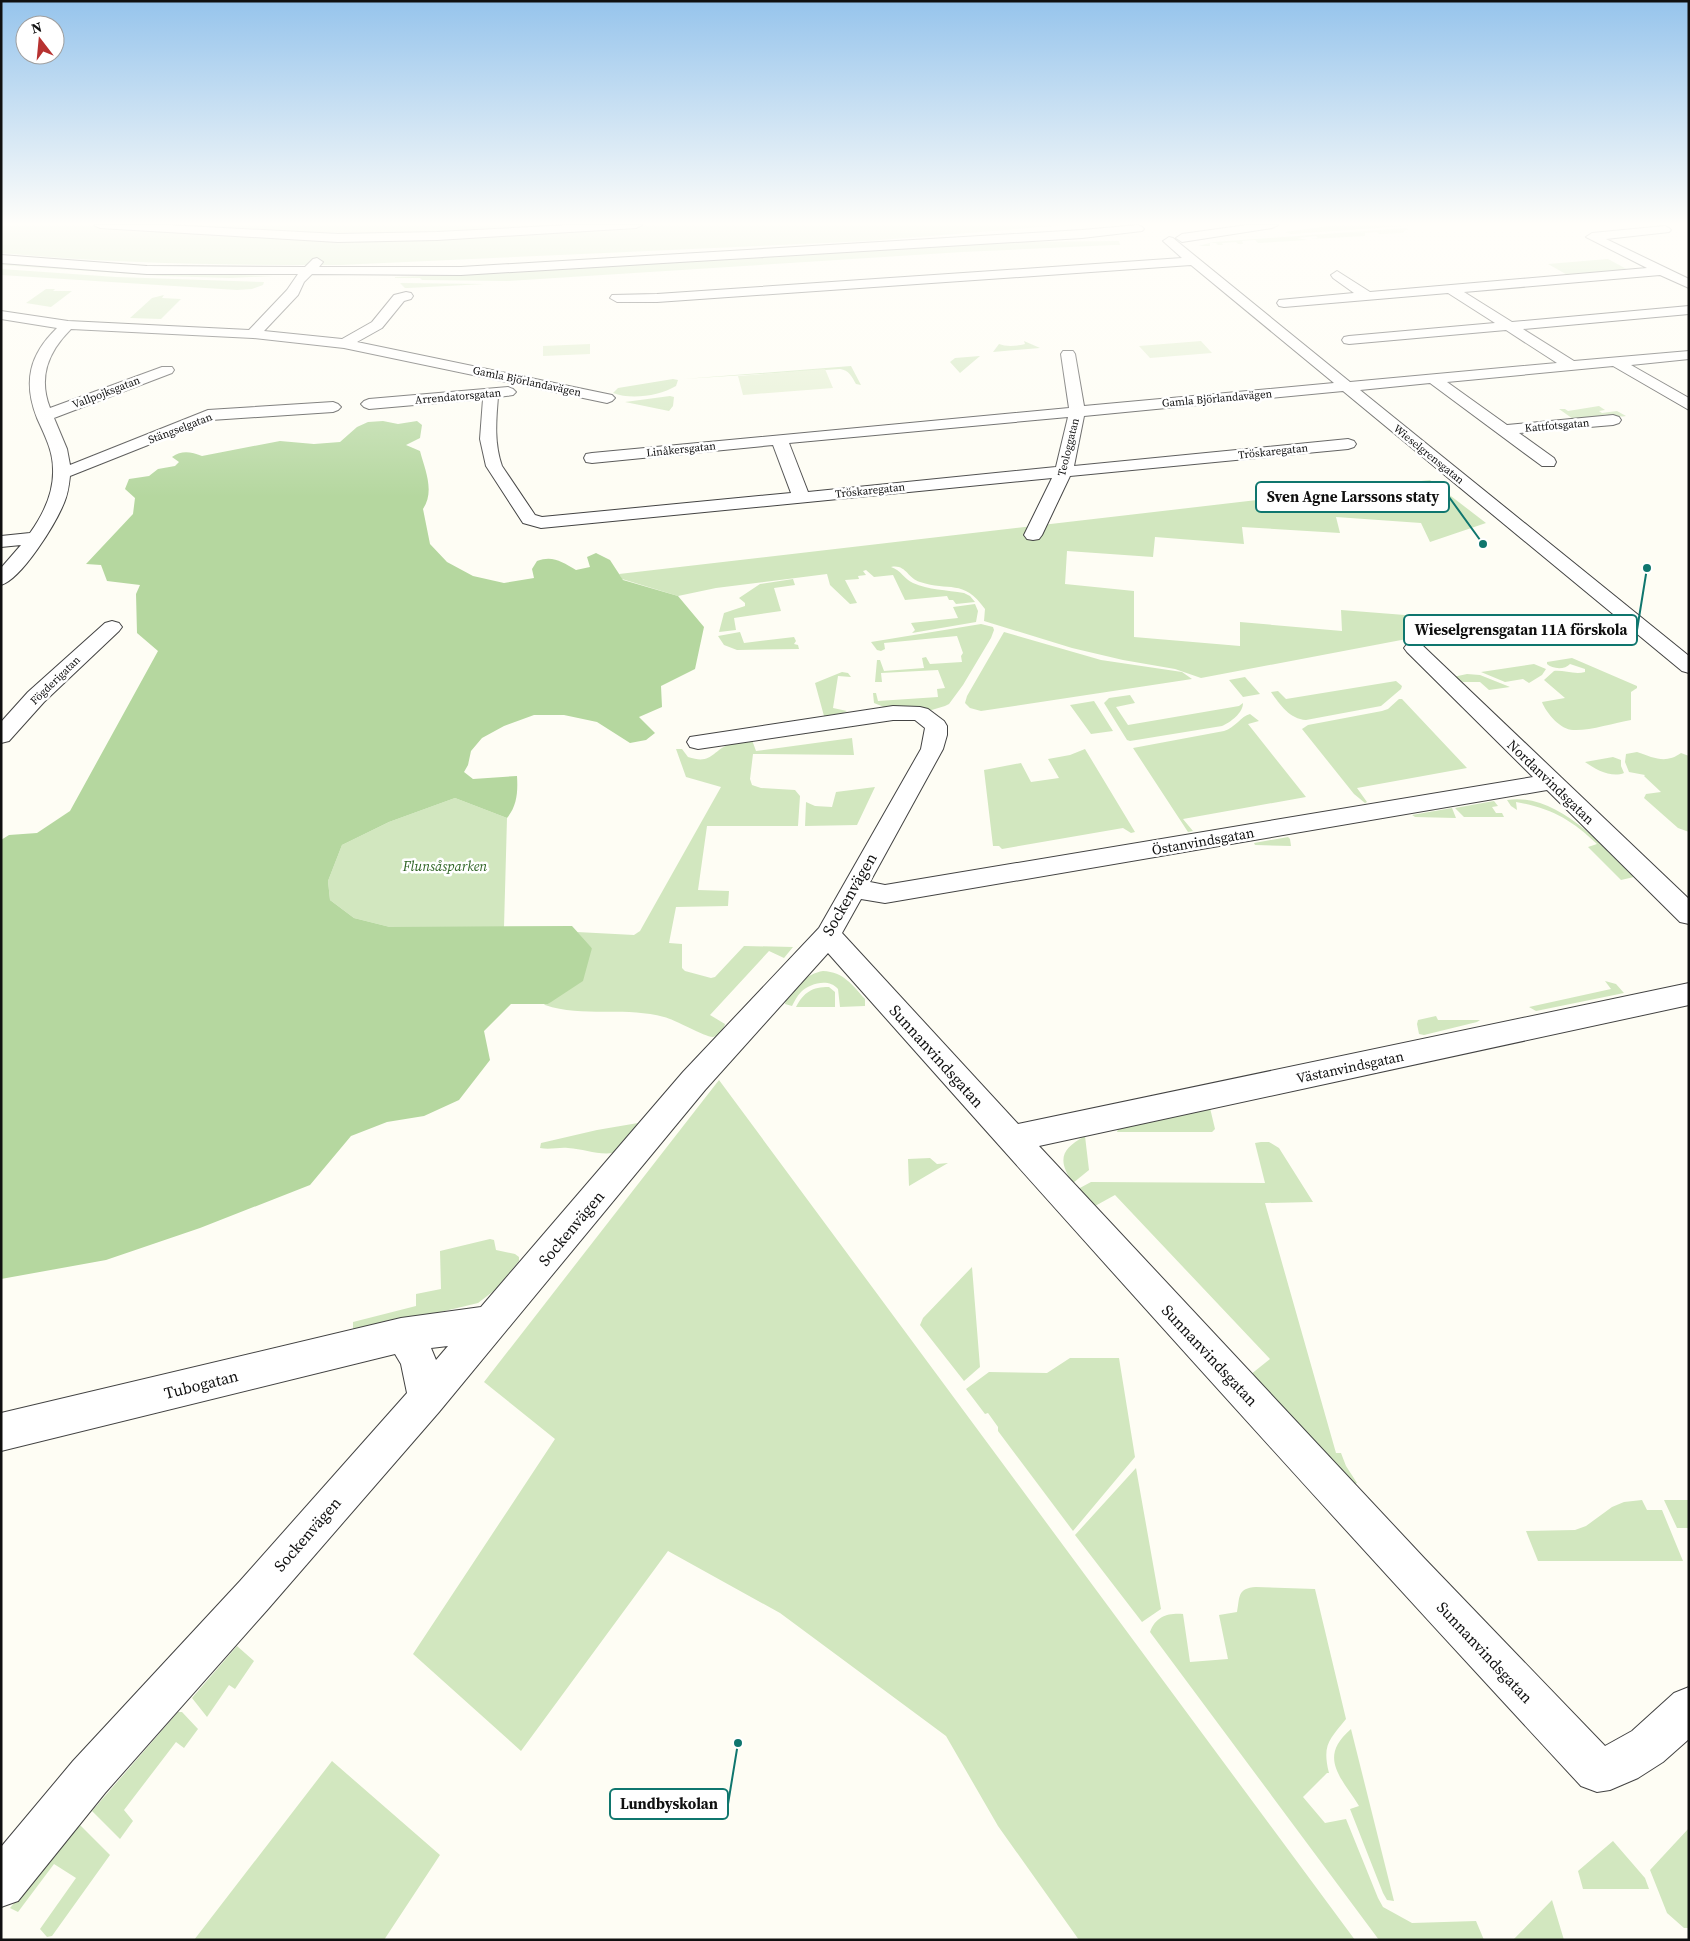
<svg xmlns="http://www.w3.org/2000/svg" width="1690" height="1941" viewBox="0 0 1690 1941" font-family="'Source Serif 4',serif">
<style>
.green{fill:#d2e7bf}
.forest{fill:#b5d79f}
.pitch{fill:#e3efd0}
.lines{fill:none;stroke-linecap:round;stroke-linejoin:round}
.minor-casing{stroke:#434343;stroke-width:2}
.minor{fill:#fff;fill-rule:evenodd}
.labels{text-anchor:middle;stroke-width:5;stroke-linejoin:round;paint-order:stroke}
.far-street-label{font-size:11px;fill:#101010;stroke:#fff}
.street-label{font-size:14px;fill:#101010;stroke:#fff}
.park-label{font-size:14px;font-style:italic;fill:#2e6424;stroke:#fff}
.near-street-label{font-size:16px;fill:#101010;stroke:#fff}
.leader{fill:none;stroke:#0f766e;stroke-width:2}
.callout-dot{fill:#0f766e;stroke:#fff;stroke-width:2}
.callout{fill:#fff;stroke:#0f766e;stroke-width:2}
.callout-label{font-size:15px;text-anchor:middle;font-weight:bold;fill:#101010}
</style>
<rect width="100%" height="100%" fill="#fefdf4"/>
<path class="green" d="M 1,225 L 1067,225 L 868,241 L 340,265 C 227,265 114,264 1,253 Z
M 1336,225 L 1420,225 L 1291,234 L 1285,232 Z
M 1406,228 L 1409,230 L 1405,230 L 1403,233 L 1374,234 L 1379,234 L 1377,232 L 1365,233 L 1365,236 L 1311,239 L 1318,238 L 1316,236 L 1297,238 L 1308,240 L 1258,243 L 1255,240 L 1242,241 L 1243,244 L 1238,244 L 1236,242 L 1222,243 L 1223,245 L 1218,245 L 1216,243 L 1210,243 L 1210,246 L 1198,246 L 1214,242 Z
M 1119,241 L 1120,245 L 1113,245 L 962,252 L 508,281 L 422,280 L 420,278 L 395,278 L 395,277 L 508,273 L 1002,242 Z
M 1608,259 L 1632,272 L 1571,277 L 1548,264 Z
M 1,262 L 119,271 L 273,276 L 230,278 L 163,276 L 1,265 Z
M 1,269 L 116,277 L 264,282 L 263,285 L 252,289 L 237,290 L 1,275 Z
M 400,283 L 485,284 L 408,288 L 405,288 Z
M 46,289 L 55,289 L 53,291 L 72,291 L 51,307 L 26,303 Z
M 164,295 L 162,298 L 181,299 L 161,319 L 130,318 L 152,298 Z
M 1024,341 L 1040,348 L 993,352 L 999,344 C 1006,347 1018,346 1025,344 Z
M 980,356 L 960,373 L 950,362 L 955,358 Z
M 851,366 L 861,385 L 856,384 C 852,377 849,370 840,369 L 683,379 Z
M 673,379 L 678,380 L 676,386 C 659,396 631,400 613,393 L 618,388 Z
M 670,396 L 674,397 L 673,406 L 669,411 L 625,402 Z
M 1599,406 L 1605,410 L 1599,411 L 1602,413 L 1617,411 L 1626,416 C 1616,418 1610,414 1603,415 L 1605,418 L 1576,421 L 1559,409 L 1565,409 L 1568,411 Z
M 1430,480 L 1486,523 L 1430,542 L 1421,523 L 1336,517 L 1340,533 L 1242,527 L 1244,544 L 1155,537 L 1153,557 L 1067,551 L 1065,584 L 1134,591 L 1134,637 L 1240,646 L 1240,622 L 1342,631 L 1341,610 L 1456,619 L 1480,625 L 1201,678 L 1175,669 L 1123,660 L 1072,648 L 984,621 L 985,609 C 963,578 949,592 920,582 C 907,578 906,564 891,567 C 901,570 904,579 913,583 C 928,590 947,590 964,593 L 970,596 L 975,602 L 956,604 L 953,600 L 949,600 L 947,596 L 905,600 L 893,575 L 874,577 L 866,570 L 863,571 L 866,575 L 858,576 L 859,579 L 845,580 L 857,603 L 850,604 L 830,585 L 827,574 L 716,588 L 678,596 L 622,579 L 619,574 Z
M 793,579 L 795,585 L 774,588 L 781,611 L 734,618 L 736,630 L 719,632 L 724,613 L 745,606 L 745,603 L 739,598 L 760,584 Z
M 975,604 L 978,611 L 976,622 L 912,633 L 915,630 L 911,623 L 958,618 L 953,607 Z
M 981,624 L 993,627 L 994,630 L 991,638 L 963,685 L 949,704 L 945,706 L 925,712 L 909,707 L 884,707 L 874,703 L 873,693 L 876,693 L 878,701 L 938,697 L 937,689 L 945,688 L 938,670 L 881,673 L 882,682 L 875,682 L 877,660 L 880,660 L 884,671 L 924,668 L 922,658 L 926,657 L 930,664 L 962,662 L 961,656 L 963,653 L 957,636 L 884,643 L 885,649 L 881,651 L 877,650 L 871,642 Z
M 740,632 L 744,643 L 794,637 L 796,641 L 794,644 L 798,645 L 799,649 L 737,650 L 724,645 L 718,636 Z
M 1004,632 L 1101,660 L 1182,672 L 1192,679 L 981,711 L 970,708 L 965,703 L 967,696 Z
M 1572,658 L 1637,686 L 1637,688 L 1631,692 L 1631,720 C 1614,723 1589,731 1573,730 C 1561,730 1546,713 1542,702 L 1565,698 L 1544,680 L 1554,671 C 1564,670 1575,675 1585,672 L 1585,669 L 1570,664 C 1565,670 1552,669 1547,664 L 1547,662 Z
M 1534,664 L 1546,669 L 1542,675 L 1529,683 L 1523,679 L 1505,682 L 1481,672 Z
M 842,672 L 848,673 L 851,677 L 838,676 L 833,708 L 847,711 L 843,713 L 824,716 L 815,683 Z
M 1467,674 L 1480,675 L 1510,687 L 1489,690 L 1480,682 L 1463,682 L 1453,677 Z
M 1245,677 L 1260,694 L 1243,697 L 1229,680 Z
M 1396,681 L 1402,686 L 1401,689 L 1381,706 L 1306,720 C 1290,719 1280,705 1271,692 L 1278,691 L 1286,699 Z
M 1130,695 L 1135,703 L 1116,707 L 1128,725 L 1239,706 L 1243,703 C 1243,713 1231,722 1222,726 L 1130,741 L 1127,740 L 1104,703 L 1109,698 Z
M 1399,699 L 1402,699 L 1467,768 L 1357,788 L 1367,802 L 1365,803 L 1354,794 L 1302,729 L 1308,725 L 1382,711 L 1388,709 Z
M 1094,701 L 1113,731 L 1091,734 L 1070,705 Z
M 1250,714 L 1259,721 L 1248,724 L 1306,797 L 1183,819 L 1193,831 L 1188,832 L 1133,748 L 1224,731 C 1235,728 1241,716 1250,714 Z
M 852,738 L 854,755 L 753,754 L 750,779 L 752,785 L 761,788 L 795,790 L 800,796 L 798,826 L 707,826 L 698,890 L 729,891 L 728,906 L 676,907 L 669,943 L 682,944 L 682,968 L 685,971 L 711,978 L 715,977 L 744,946 L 793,947 L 784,958 L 769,951 L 710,1015 L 725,1024 C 724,1029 719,1036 713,1037 C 707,1038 674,1019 664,1017 C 624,1006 583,1018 545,1005 L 544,1004 L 548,1004 L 592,948 L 577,932 L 634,935 L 640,931 L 721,787 L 686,777 L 676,749 L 682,749 L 688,757 C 712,765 712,751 728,745 C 735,742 744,741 752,740 L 756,751 Z
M 1085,749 L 1135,832 L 1131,833 L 1123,828 L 1002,849 L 999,846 L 993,846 L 984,770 L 1021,763 L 1031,782 L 1059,778 L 1048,759 L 1070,755 Z
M 1637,752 C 1654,758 1666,764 1681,753 L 1689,756 L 1689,832 L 1678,828 L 1644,798 L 1646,794 L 1661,792 L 1644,776 L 1645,775 L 1629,772 L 1625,762 L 1626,754 Z
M 1613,757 L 1621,760 L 1621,766 L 1624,773 C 1612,778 1596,770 1585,762 Z
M 875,787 L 857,825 L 805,826 L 806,802 L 815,806 L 832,807 L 836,792 Z
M 455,798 L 507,818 L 504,927 L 390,927 L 354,918 L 330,900 L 328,881 L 342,845 L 389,822 Z
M 1507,800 C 1557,792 1603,846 1634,877 L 1621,880 L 1588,847 L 1597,844 C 1572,820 1551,808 1516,802 L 1517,810 L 1511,806 Z
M 1494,801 L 1498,806 L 1492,807 L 1496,813 L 1502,813 L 1504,817 L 1464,817 L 1455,808 Z
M 1452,808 L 1456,818 L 1415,817 L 1412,815 Z
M 1288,837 L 1290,839 L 1291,846 L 1255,845 L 1254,843 Z
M 823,971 C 844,972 852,985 865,999 L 865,1006 L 840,1007 L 838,989 C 829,978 810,983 801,992 C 797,996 794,1002 792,1006 L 785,1004 C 788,989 808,973 823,971 Z
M 1605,981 L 1616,984 L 1624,993 L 1536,1011 L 1529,1007 L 1611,989 Z
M 829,987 L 835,992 L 835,1007 L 796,1007 C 804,992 812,987 829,987 Z
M 1436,1016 L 1438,1020 L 1480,1020 L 1477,1022 L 1424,1035 L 1419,1034 L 1417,1024 L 1418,1020 Z
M 719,1080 L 1355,1940 L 1079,1940 L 998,1826 L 946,1736 L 780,1613 L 668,1551 L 521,1751 L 413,1654 L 555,1439 L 484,1382 Z
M 1210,1108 L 1215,1129 L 1212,1132 L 1117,1132 L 1118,1129 Z
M 638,1123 L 613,1153 C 597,1155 584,1149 568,1148 C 559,1147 550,1150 540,1148 L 541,1143 L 597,1130 Z
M 1085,1136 L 1089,1170 L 1073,1183 C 1057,1160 1061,1149 1085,1136 Z
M 1261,1142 L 1269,1142 L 1279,1148 L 1313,1202 L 1265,1203 L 1336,1453 L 1341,1453 L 1346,1466 L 1357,1483 L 1353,1485 L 1250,1375 L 1270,1359 L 1115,1195 L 1095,1206 L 1078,1189 L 1091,1182 L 1265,1183 L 1255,1143 Z
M 930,1158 L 937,1164 L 948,1163 L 909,1186 L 908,1159 Z
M 490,1239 L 494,1240 L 496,1250 L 515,1254 L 519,1257 L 519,1261 L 495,1290 L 478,1303 L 353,1333 L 353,1322 L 416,1306 L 416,1294 L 441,1289 L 440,1251 Z
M 972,1267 L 980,1367 L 964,1381 L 920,1325 L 923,1318 Z
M 1070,1358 L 1119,1358 L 1135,1457 L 1073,1531 L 998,1431 L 998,1427 L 988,1413 L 985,1414 L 966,1389 L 989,1372 L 1047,1373 Z
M 1136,1468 L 1161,1609 L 1142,1622 L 1075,1535 Z
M 1642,1500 L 1647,1510 L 1662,1510 L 1683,1561 L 1538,1561 L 1526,1531 L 1575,1530 L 1586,1526 L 1612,1507 L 1624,1502 Z
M 1664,1500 L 1689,1500 L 1689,1528 L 1677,1528 Z
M 1256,1587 L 1315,1589 L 1346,1719 C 1329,1740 1322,1745 1329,1773 L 1327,1773 L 1303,1797 L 1325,1823 L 1346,1819 L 1378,1898 L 1383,1907 L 1412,1923 L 1476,1921 L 1484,1940 L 1379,1940 L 1150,1632 C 1156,1616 1168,1613 1183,1614 L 1190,1662 L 1228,1659 L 1219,1615 L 1237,1612 C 1240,1597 1237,1588 1256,1587 Z
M 237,1646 L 254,1661 L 235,1689 L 229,1685 L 207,1717 L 192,1698 Z
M 178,1712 L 182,1712 L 198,1729 L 184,1748 L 176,1742 L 124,1810 L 133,1821 L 120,1839 L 92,1811 Z
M 1351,1729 L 1394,1901 L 1387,1900 L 1383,1893 L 1350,1809 L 1359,1806 C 1342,1778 1317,1758 1351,1729 Z
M 332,1761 L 440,1855 L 384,1940 L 194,1940 Z
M 79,1824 L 110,1855 L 52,1936 L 47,1937 L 40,1929 L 76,1878 L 54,1864 L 18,1912 L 10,1908 Z
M 1689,1828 L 1689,1928 L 1684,1928 L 1667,1913 L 1650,1870 Z
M 1613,1841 L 1645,1878 L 1649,1889 L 1583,1889 L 1578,1871 Z
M 1552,1900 L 1564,1940 L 1513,1940 Z"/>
<path class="forest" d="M 383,421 L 398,424 L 417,421 L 422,425 L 420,438 L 406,445 L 420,451 C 425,470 435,491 423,509 L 430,544 L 447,562 L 473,576 L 504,583 L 534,578 L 532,569 L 537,561 C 553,555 562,562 576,570 L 590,567 L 587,557 L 596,553 L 610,560 L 623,580 L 678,596 L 704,627 L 695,669 L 661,686 L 662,707 L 639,717 L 655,733 L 646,740 L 630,743 L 597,722 L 564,715 L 534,715 L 504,726 L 482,738 L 471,751 L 468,765 L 464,772 L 473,779 L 517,776 C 518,792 517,806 507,818 L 455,798 L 389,822 L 342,845 L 328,881 L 330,900 L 354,918 L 390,927 L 572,926 L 592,948 L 583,981 L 548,1004 L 511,1004 L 484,1031 L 490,1060 L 459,1100 L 424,1116 L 387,1122 L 351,1136 L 310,1185 L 200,1228 L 106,1260 L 1,1279 L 1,840 L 9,835 L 37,833 L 70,811 L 158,651 L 137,633 L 136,594 L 140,585 L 107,581 L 101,565 L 86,564 L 133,514 L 135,498 L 125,489 L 129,479 L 149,476 L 158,469 L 175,466 L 179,462 L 172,457 C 182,450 191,452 202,456 L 280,441 L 314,444 L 340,442 L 357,427 L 368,422 Z"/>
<path class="pitch" d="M 1201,341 L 1212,353 L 1150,358 L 1139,346 Z
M 590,344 L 590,354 L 543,356 L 543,346 Z
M 825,369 L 833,388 L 743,395 L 738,376 Z"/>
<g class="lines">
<defs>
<path id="minor" d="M 94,225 L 167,225 L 338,234 L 437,232 L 569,225 L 642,225 L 636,228 L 437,240 L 338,242 L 100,228 Z
M 1138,225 L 1142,227 L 1144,229 L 1142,231 L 1082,238 L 461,275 L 312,274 L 304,282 L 298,295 L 264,331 L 342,339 L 372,322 L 394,295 L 406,292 L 411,293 L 413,296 L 411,299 L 404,301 L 382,328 L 357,342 L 612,395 L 615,398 L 612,401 L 607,403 L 344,348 L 253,338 L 71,329 C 48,352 38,377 50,408 L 162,367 L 172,367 L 174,370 L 172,373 L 54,418 L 67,449 L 70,465 L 208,410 L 333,402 L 338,404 L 341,407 L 338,410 L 333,412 L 211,420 L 70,476 C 69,485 68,494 64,503 C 56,523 22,579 1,585 L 1,568 L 21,545 L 1,547 L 1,536 L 30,533 C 43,515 54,492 53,469 C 53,450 44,434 37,418 C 23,382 29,355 57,328 L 1,319 L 1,311 L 68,321 L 249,330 L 287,290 L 298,274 L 147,274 L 1,263 L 1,255 L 147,266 L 305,267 L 313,259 L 317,258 L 323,262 L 319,267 L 461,267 L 1082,230 Z
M 1247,225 L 1278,225 L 1272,228 L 1182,242 L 1176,238 L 1182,234 Z
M 1665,226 L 1669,228 L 1671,230 L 1669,232 L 1606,239 L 1689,279 L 1689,288 L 1660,275 L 1464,292 L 1512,322 L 1689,306 L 1689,314 L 1523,329 L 1574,361 L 1689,351 L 1689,359 L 1631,365 L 1689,398 L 1689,410 L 1613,366 L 1447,382 L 1507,425 L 1613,415 L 1619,417 L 1621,420 L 1619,423 L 1613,425 L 1519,433 L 1554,458 L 1556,462 L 1554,466 L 1542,466 L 1430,383 L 1360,390 L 1689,656 L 1689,673 L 1682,671 L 1343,391 L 1084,416 L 1074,466 L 1348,439 L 1354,441 L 1356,444 L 1354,447 L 1348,449 L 1070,476 L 1042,535 L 1039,539 L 1033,540 L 1027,539 L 1024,535 L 1052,478 L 541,528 L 523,523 L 486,466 L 480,439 L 483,399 L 369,409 L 364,407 L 361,404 L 364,401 L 369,399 L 508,387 L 513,389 L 516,392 L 513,395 L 498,397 C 496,421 494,443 502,466 L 535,515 L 542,517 L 791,493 L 773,445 L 592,463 L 586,462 L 584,458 L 586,454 L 592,453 L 1069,408 L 1061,354 L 1063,351 L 1073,351 L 1075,354 L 1084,406 L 1334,383 L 1191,265 L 657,302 L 617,302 L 610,298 L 612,295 L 657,294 L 1182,258 L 1163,241 L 1169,237 L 1173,238 L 1350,382 L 1557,363 L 1506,330 L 1349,344 L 1344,343 L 1342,340 L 1344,337 L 1349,336 L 1495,323 L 1448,293 L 1284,307 L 1279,306 L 1277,303 L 1279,300 L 1354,293 L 1333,278 L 1331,275 L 1337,271 L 1370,292 L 1647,268 L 1586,237 L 1592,233 ZM 1068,417 L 1056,467 L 808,492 L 789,443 Z
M 112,621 L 119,623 L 122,627 L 119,631 L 44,702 L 9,741 L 1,743 L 1,722 L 28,692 L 105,623 Z
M 1414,642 L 1421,644 L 1689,899 L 1689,924 L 1680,922 L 1547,790 L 885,903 L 861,899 L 842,933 L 1018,1124 L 1689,983 L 1689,1005 L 1039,1146 L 1425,1559 L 1605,1746 L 1632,1731 L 1674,1693 L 1689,1687 L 1689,1739 L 1663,1762 L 1638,1778 L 1610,1790 L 1597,1792 L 1581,1786 C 1326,1511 1076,1233 828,953 L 705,1090 L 439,1412 L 268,1609 L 105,1793 L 18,1901 L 1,1907 L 1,1847 L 73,1761 L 240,1581 L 407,1393 L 401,1364 L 395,1354 L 1,1451 L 1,1413 L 401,1318 L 481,1307 L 683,1072 L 819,928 L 921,749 L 925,728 L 915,720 L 893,720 L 698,749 L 690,747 L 687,742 L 690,737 L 893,706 L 920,707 L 928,709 L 944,721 L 947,726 L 947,735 L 943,749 L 870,882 L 885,885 L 1533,777 L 1407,652 L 1404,648 L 1407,644 ZM 448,1346 L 436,1360 L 431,1348 Z"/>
</defs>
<use href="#minor" class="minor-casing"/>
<use href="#minor" class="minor"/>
</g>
<linearGradient id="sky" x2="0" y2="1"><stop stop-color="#96c4ec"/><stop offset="0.45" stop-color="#fffefa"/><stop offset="1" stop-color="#fffefa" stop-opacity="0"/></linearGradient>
<rect width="1690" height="497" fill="url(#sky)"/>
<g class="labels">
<g class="far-street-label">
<text transform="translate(527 381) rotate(12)" y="4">Gamla Björlandavägen</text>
<text transform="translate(106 392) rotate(-21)" y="4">Vallpojksgatan</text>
<text transform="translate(458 396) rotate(-5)" y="4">Arrendatorsgatan</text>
<text transform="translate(1217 398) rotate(-5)" y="4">Gamla Björlandavägen</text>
<text transform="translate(1557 425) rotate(-5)" y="4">Kattfotsgatan</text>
<text transform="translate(180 428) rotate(-21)" y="4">Stängselgatan</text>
<text transform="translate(1068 447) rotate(-76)" y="4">Teologgatan</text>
<text transform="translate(681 449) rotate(-6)" y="4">Linåkersgatan</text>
<text transform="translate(1273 451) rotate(-6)" y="4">Tröskaregatan</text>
<text transform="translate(1429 454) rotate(39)" y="4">Wieselgrensgatan</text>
<text transform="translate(870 490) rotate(-6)" y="4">Tröskaregatan</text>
<text transform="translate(55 680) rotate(-44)" y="4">Fögderigatan</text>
</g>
<g class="street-label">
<text transform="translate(1551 782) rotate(44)" y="5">Nordanvindsgatan</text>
<text transform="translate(1203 841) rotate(-10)" y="5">Östanvindsgatan</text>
<text transform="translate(1350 1067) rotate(-12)" y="5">Västanvindsgatan</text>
</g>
<g class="park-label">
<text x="445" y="871">Flunsåsparken</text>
</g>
<g class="near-street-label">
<text transform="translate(849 894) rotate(-60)" y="6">Sockenvägen</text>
<text transform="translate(937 1056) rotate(48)" y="6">Sunnanvindsgatan</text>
<text transform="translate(571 1228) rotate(-50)" y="6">Sockenvägen</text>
<text transform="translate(1210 1355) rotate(47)" y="6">Sunnanvindsgatan</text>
<text transform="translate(201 1384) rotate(-14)" y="6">Tubogatan</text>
<text transform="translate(307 1534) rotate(-49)" y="6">Sockenvägen</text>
<text transform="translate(1485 1652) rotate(47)" y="6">Sunnanvindsgatan</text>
</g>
</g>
<path class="leader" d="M1483 544L1449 497M1647 568L1637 630M738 1743L728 1804"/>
<g class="callout-dot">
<circle cx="1483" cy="544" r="5"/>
<circle cx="1647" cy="568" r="5"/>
<circle cx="738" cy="1743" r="5"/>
</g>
<g class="callout">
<rect x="1256" y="482" width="193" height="30" rx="5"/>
<rect x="1404" y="615" width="233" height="30" rx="5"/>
<rect x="610" y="1789" width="118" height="30" rx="5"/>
</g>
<g class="callout-label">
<text x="1353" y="502">Sven Agne Larssons staty</text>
<text x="1521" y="635">Wieselgrensgatan 11A förskola</text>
<text x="669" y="1809">Lundbyskolan</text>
</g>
<rect width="1690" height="1941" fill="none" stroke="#101010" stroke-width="5"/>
<g transform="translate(40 40) rotate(344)"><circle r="24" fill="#ffffff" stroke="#9f9f9f"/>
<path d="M0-4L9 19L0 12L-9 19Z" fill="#b73231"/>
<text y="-8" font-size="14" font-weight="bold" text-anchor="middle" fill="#101010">N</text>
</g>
</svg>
